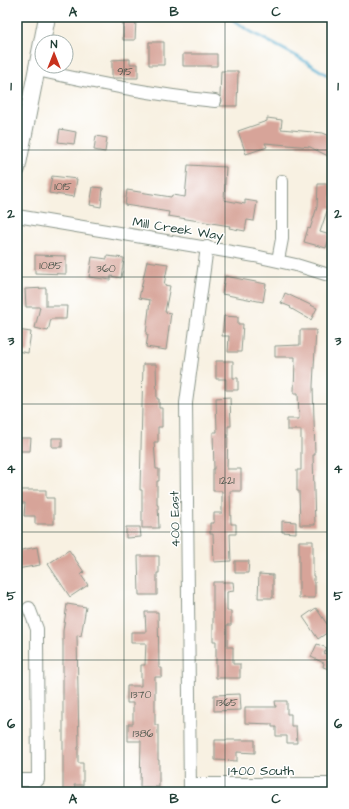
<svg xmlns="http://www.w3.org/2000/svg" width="349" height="809" viewBox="0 0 349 809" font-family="'Architects Daughter',sans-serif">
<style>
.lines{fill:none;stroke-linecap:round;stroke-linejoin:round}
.stream{stroke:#4da9cb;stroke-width:3}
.building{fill:#d7a499}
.minor-casing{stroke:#8c978b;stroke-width:14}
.major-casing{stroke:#8c978b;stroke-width:18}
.minor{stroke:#fff;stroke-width:12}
.major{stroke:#fff;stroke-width:16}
.grid{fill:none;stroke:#1f3d34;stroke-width:1;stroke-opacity:0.55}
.labels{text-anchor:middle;stroke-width:3;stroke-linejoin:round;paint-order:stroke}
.number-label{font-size:11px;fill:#4d574d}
.street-label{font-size:13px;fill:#1f3d34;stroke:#fff}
.neatline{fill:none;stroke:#1f3d34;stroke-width:1.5}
.grid-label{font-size:13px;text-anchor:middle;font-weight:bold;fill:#1f3d34}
</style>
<rect width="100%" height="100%" fill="#fff"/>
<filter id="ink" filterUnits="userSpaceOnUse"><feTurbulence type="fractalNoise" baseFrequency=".025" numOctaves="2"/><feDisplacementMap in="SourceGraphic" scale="8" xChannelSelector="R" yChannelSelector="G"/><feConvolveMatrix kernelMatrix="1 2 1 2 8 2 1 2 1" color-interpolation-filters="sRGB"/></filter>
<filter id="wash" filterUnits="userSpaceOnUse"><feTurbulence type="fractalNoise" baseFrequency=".012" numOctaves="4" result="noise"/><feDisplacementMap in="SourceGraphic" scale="16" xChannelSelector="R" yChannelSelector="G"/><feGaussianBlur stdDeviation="0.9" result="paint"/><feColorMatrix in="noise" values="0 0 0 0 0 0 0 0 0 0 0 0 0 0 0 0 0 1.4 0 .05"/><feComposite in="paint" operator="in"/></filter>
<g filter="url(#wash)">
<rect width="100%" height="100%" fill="#f8f1e2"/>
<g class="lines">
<path class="stream" d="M 229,17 L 249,31 L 298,57 L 332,78"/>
</g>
<g id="blocks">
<path class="building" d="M 123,20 L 136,20 L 135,40 L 123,40 Z
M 149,42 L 164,42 L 164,65 L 149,65 Z
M 183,54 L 217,54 L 217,66 L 183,66 Z
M 130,59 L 130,64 L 138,64 L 138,78 L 112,78 L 112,60 Z
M 221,71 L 238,71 L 237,106 L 220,106 L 222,101 L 220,96 Z
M 267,118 L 282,120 L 281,129 L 323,133 L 332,137 L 332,158 L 310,147 L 265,143 L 267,147 L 246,154 L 238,131 L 267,121 Z
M 60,129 L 76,132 L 74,144 L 58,142 Z
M 96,136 L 107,138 L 105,152 L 94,150 Z
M 188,165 L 226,167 L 224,200 L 245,204 L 245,200 L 257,202 L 254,221 L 247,220 L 245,231 L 229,228 L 230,226 L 168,216 L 169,212 L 125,205 L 127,190 L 171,197 L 172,195 L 185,197 Z
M 52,176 L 77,179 L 74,197 L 49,193 Z
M 318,184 L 332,184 L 332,208 L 328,208 L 320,232 L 330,235 L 326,248 L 304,242 L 308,228 L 310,229 L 317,207 Z
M 93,187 L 103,188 L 101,207 L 90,205 Z
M 35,255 L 66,256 L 66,274 L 35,273 Z
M 107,256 L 124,258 L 121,278 L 111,276 L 111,280 L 89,277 L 92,257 L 107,259 Z
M 147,261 L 168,264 L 164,285 L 170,286 L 165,312 L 171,313 L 166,350 L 146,347 L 148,335 L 146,334 L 150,300 L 139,298 Z
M 225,276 L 266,284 L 263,302 L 222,294 Z
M 46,288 L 46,306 L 67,306 L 66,319 L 51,319 L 48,331 L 35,328 L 40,307 L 26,307 L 25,289 Z
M 285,293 L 317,308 L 311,320 L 290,308 L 291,307 L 281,303 Z
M 224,316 L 238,317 L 238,324 L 243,324 L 241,352 L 228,352 L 229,336 L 222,336 Z
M 17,330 L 31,332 L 28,353 L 17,351 Z
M 300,330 L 316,330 L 313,386 L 315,455 L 313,455 L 315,525 L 300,525 L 299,491 L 297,491 L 297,470 L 301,470 L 301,430 L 287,430 L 287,419 L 299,419 L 298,393 L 294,393 L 295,357 L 275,357 L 275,346 L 300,345 Z
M 216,361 L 233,361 L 233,378 L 238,378 L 238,390 L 226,390 L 226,379 L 216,379 Z
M 143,364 L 156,364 L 157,399 L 159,399 L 159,408 L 162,408 L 162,427 L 158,427 L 158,442 L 154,442 L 156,469 L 159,469 L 159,481 L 157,481 L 157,505 L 158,505 L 159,528 L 142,528 L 142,490 L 140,490 Z
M 230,397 L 231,426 L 228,426 L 227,469 L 241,469 L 241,491 L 230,491 L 231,524 L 236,524 L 236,534 L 230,534 L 231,561 L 214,562 L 213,534 L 210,534 L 210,523 L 214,523 L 214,513 L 222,513 L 222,491 L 213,491 L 213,469 L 214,469 L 213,432 L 217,432 L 216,398 Z
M 17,438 L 31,438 L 30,451 L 17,451 Z
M 52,438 L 62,438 L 62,447 L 52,447 Z
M 17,490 L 46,490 L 46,498 L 54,498 L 54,524 L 35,524 L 35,516 L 24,516 L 25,503 L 17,503 Z
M 282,521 L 296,522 L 296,533 L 282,532 Z
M 126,527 L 140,527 L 141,537 L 126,538 Z
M 299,541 L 313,541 L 313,576 L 314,576 L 314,582 L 315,582 L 315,598 L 299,598 Z
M 37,547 L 40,565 L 17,569 L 17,551 Z
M 69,550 L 84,572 L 81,575 L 88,585 L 70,597 L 48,564 Z
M 138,556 L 159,556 L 159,573 L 157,573 L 157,595 L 139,595 Z
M 235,561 L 249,561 L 248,573 L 235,573 Z
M 259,574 L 273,575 L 273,598 L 258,598 Z
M 213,582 L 233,582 L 234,591 L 227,592 L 227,611 L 231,611 L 231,625 L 227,625 L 227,647 L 233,647 L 233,664 L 240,664 L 240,678 L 216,678 L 216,641 L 213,641 Z
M 67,604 L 86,607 L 81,636 L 77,635 L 79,747 L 78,747 L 78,763 L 83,763 L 83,785 L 74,785 L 77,792 L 63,792 L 63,631 Z
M 316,608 L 331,630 L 318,639 L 303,617 Z
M 145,612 L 158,612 L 159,668 L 162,668 L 162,677 L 155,677 L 155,725 L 158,725 L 158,760 L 159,760 L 159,787 L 140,787 L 141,741 L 128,741 L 128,724 L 133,724 L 133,703 L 127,703 L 127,686 L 141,686 L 141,665 L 145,665 L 146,643 L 131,643 L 131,632 L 146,632 Z
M 329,643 L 332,643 L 332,670 L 323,667 L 324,663 L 311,657 L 317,644 L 327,648 L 324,653 L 326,654 Z
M 240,694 L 241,710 L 214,711 L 214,695 Z
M 275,701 L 287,701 L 287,714 L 291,714 L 291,726 L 296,726 L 297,743 L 287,743 L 287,736 L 276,736 L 276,727 L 272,727 L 272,724 L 245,723 L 245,707 L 276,707 Z
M 215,740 L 255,740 L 255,753 L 237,752 L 237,761 L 215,760 Z"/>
</g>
</g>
<g filter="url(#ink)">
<use href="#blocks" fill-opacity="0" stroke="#8c978b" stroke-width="1"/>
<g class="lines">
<defs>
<path id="minor" d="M 37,70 C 96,83 154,95 215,101
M 17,216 L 255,256 L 296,265 L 332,276
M 278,260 L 282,239 L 282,181
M 17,780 L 38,780 L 37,638 L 37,629 L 29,608
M 190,784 L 332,784
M 190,792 L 186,403 L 207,247"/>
<path id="major" d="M 17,169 L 47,17"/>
</defs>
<use href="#minor" class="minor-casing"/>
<use href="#major" class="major-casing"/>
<use href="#minor" class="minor"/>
<use href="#major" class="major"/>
</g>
</g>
<path class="grid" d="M 124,17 L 124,792M 225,17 L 225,792M 17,150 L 332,150M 17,277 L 332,277M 17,404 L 332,404M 17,532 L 332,532M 17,660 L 332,660"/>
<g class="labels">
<g class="number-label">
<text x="125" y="75">915</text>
<text x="63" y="190">1015</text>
<text x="51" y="269">1085</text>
<text x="106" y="272">360</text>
<text x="227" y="484">1221</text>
<text x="141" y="698">1370</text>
<text x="227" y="706">1365</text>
<text x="143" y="737">1386</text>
</g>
<g class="street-label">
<text transform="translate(178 228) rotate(9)" y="5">Mill Creek Way</text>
<text transform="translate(174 519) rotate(-91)" y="5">400 East</text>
<text x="261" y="775">1400 South</text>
</g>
</g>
<rect width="349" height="809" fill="none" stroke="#fff" stroke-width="44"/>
<g transform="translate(54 54)"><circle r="19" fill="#ffffff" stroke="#a5b1ae"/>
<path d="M0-3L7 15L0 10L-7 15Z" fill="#c8321e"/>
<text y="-6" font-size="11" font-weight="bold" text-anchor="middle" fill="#1f3d34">N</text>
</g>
<rect x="22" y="22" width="305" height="765" class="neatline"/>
<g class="grid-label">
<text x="73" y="16">A</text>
<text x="174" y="16">B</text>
<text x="276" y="16">C</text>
<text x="11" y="90">1</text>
<text x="338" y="90">1</text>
<text x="11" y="218">2</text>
<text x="338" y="218">2</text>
<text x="11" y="345">3</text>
<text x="338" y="345">3</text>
<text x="11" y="473">4</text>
<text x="338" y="473">4</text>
<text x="11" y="600">5</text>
<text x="338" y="600">5</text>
<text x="11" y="728">6</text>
<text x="338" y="728">6</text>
<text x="73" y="803">A</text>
<text x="174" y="803">B</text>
<text x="276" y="803">C</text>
</g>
</svg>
